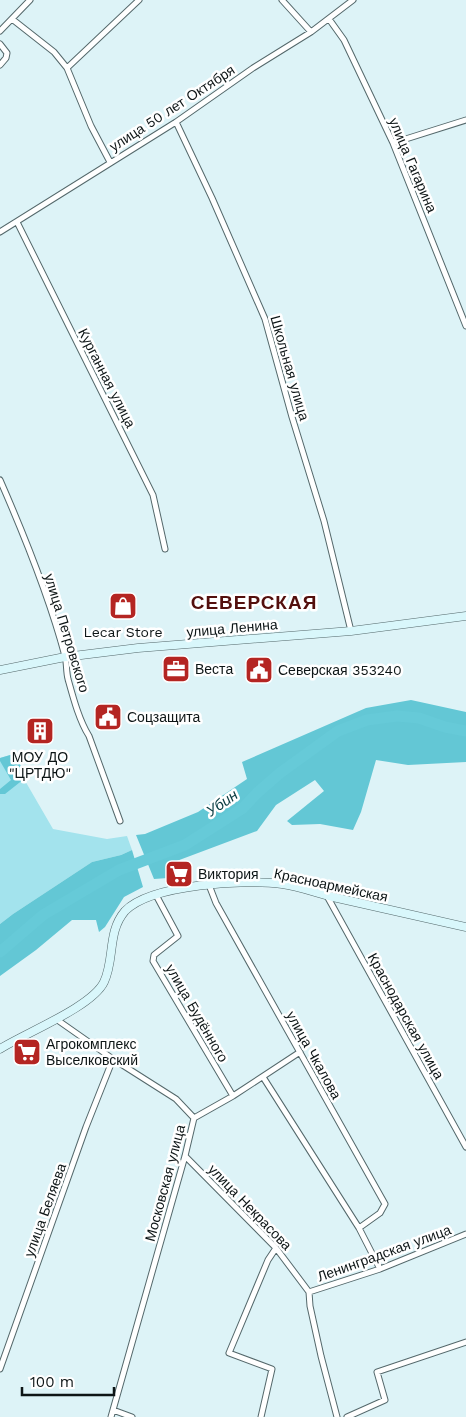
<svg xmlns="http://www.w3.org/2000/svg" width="466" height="1417" viewBox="0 0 466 1417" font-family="'Work Sans',sans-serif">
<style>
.green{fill:#a3e3ed}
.forest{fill:#63c7d5}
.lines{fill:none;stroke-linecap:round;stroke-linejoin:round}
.river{stroke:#66cad8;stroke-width:11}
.street-casing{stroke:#54686b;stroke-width:7}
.secondary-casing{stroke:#54686b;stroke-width:9}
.street{stroke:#fff;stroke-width:5}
.secondary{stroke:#d9f7fb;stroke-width:8}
.labels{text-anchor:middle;stroke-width:5;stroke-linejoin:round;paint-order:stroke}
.street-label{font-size:14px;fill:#0d1516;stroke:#fff}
.poi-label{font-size:14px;fill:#0d1516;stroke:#fff;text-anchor:start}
.water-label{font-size:15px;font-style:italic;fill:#07393f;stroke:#fff}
.district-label{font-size:19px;font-weight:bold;letter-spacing:1px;fill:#530f0d;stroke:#fff}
</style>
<rect width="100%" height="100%" fill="#ddf3f7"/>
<path class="green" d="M 17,753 L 24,779 L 53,829 L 107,839 L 127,836 L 132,850 L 121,855 L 92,862 L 13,914 L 0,924 L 0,758 Z"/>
<path class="forest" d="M 411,700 L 466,712 L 466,762 L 408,765 L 376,760 L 361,812 L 353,830 L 320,824 L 292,825 L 287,821 L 324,791 L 315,780 L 276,805 L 257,831 L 174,862 L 168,878 L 154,879 L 136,835 L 145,834 L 198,812 L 247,779 L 242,762 L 366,708 Z
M 17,753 L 24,779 L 5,794 L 0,794 L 0,789 L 11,780 L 0,761 L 0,758 Z
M 132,850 L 143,887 L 124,897 L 105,927 L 99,932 L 96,920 L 72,920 L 36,950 L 0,976 L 0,924 L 13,914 L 92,862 L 121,855 Z"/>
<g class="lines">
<path class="river" d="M 0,952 L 43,915 L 119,870 L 185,845 L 243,808 L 257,793 L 280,773 L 338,731 L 367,720 L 397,716 L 419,718 L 445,727 L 466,731"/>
<defs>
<path id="street" d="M 282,0 L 311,32
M 12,19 L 54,52 L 67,68 L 91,126 L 110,162
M 329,19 L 344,40 L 393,143 L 466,326
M 0,31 L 30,0
M 0,44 L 7,53 L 6,58 L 0,65
M 67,68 L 139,0
M 176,122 L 212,198 L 265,319 L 292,417 L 324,521 L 351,631
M 393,143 L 466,120
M 17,222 L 153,495 L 165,549
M 0,232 L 176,122 L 253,68 L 311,32 L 353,0
M 0,480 C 25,537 49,596 65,656 C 67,663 66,671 68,679 C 73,697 79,720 89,736 L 120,821
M 209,885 L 216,903 L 385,1204 L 380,1213 L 359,1228
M 156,895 L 178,936 L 154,955 L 153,961 L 233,1096
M 327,896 L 466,1147
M 56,1019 L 113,1059 L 176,1099 L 194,1118 L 185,1156 L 111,1417
M 263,1077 L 359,1228 L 380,1269
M 194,1118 L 233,1096 L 300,1052
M 185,1156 L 276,1248 L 309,1292 L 310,1306 L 321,1356 L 337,1417
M 309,1292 L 380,1269 L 466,1234
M 0,1369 L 86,1127 L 113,1059
M 113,1410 L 132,1417
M 261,1417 L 272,1369 L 229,1353 L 268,1260 L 276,1248
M 347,1417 L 385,1400 L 377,1372 L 466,1342"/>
<path id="secondary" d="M 0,670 L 65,657 L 138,648 L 351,631 L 466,616
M 0,1049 C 25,1033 92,1007 104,982 C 115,959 107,932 125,911 C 151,884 246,879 282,884 C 299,886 316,893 333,897 C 378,907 422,917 466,927"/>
</defs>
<use href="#street" class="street-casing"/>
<use href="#secondary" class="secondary-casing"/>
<use href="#street" class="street"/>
<use href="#secondary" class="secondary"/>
</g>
<defs>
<symbol id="shop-square" viewBox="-11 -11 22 22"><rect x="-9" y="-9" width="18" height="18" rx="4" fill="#b42522" stroke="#fff"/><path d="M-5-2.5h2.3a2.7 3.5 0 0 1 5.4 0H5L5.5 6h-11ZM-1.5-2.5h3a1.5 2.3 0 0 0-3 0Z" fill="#fff"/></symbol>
<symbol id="office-square" viewBox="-11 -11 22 22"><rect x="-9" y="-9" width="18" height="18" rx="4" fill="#b42522" stroke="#fff"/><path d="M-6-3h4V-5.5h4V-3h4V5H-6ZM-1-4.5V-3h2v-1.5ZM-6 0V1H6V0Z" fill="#fff"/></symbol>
<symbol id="civic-square" viewBox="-11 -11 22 22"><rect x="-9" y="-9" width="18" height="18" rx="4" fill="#b42522" stroke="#fff"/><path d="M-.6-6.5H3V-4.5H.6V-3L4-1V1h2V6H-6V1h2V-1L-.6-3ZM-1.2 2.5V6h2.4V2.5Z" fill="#fff"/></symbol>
<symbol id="building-square" viewBox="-11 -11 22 22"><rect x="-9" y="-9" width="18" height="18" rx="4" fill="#b42522" stroke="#fff"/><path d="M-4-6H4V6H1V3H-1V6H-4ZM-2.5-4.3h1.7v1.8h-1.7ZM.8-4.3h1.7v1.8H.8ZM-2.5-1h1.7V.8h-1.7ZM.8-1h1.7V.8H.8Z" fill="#fff"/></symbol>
<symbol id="supermarket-square" viewBox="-11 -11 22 22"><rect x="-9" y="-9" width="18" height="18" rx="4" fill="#b42522" stroke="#fff"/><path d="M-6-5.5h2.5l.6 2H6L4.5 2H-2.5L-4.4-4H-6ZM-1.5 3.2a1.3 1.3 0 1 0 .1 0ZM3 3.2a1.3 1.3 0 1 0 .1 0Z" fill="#fff"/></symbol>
</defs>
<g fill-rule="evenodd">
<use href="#shop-square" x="107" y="590" width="32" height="32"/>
<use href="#office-square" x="160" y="653" width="32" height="32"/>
<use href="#civic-square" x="243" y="654" width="32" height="32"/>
<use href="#civic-square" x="92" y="701" width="32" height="32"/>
<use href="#building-square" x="24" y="715" width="32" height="32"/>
<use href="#supermarket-square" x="163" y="858" width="32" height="32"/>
<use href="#supermarket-square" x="11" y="1036" width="32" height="32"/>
</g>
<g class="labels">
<g class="street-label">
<text transform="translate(172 108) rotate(-33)" y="5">улица 50 лет Октября</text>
<text transform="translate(413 165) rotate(67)" y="5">улица Гагарина</text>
<text transform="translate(290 368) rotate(74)" y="5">Школьная улица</text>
<text transform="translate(107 378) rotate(63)" y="5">Курганная улица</text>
<text transform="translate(232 628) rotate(-5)" y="5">улица Ленина</text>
<text transform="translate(67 633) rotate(73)" y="5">улица Петровского</text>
<text transform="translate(331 885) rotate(12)" y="5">Красноармейская</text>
<text transform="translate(197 1013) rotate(60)" y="5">улица Будённого</text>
<text transform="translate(406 1016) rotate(61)" y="5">Краснодарская улица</text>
<text transform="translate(314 1055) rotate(61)" y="5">улица Чкалова</text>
<text transform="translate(165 1183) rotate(-75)" y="5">Московская улица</text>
<text transform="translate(250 1207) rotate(46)" y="5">улица Некрасова</text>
<text transform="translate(45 1210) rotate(-70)" y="5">улица Беляева</text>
<text transform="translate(384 1253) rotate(-20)" y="5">Ленинградская улица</text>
</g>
<g class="poi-label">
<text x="123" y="637" text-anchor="middle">Lecar Store</text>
<text x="195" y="674">Веста</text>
<text x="278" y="675">Северская 353240</text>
<text x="127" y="722">Соцзащита</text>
<text x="40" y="762" text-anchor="middle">МОУ ДО<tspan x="40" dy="16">"ЦРТДЮ"</tspan></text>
<text x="198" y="879">Виктория</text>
<text x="46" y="1049">Агрокомплекс<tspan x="46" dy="16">Выселковский</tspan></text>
</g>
<g class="water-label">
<text transform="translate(222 803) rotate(-35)" y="5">Убин</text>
</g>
<g class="district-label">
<text x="254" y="609">СЕВЕРСКАЯ</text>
</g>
</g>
<path d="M22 1387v8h92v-8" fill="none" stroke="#0d1516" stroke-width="2.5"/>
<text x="30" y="1387" font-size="15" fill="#0d1516" stroke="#ffffff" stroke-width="4" paint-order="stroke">100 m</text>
</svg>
